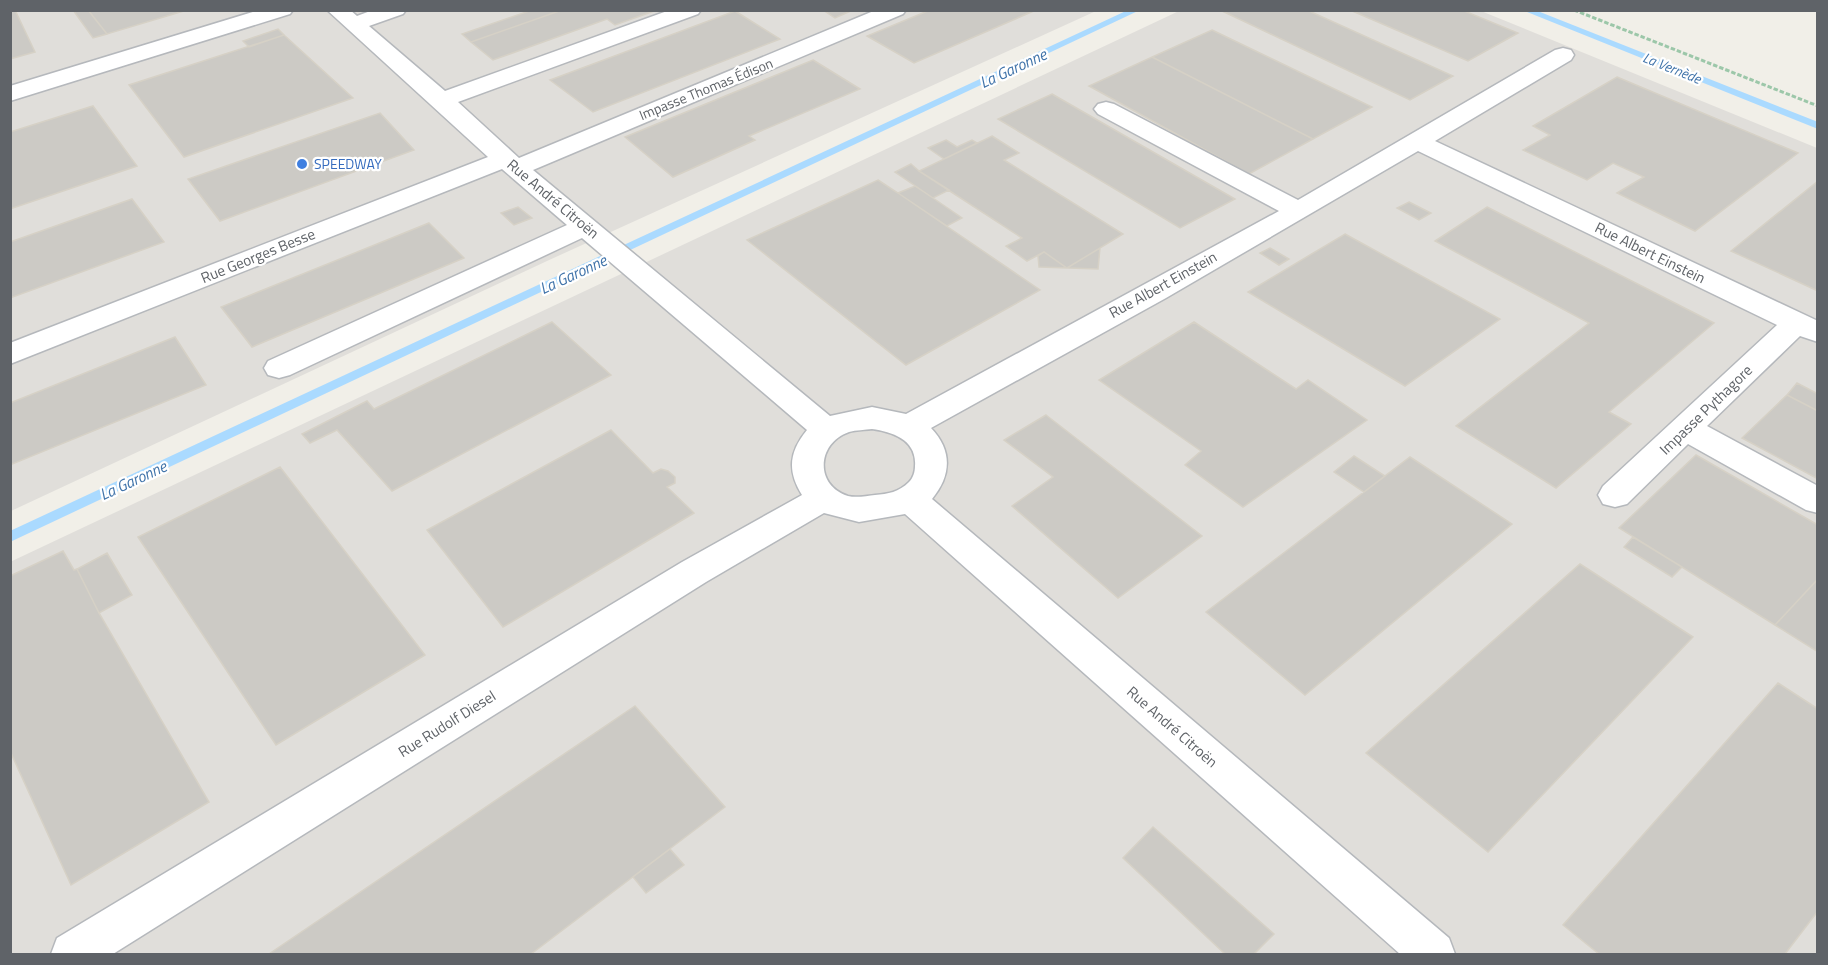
<svg xmlns="http://www.w3.org/2000/svg" width="1828" height="965" viewBox="0 0 1828 965" font-family="'Titillium Web',sans-serif">
<style>
.industrial{fill:#e0deda}
.lines{fill:none;stroke-linecap:round;stroke-linejoin:round}
.stream{fill:#aadaff;fill-rule:evenodd}
.building{fill:#cccac5;stroke:#d6d1c6;stroke-width:1.5}
.minor-casing{stroke:#b5b8bc;stroke-width:3}
.path{stroke:#9cc7a9;stroke-width:3;stroke-dasharray:4.5 2;stroke-linecap:butt}
.minor{fill:#fff;fill-rule:evenodd}
.shop-dot{fill:#3f7fe0;stroke:#fff;stroke-width:2}
.labels{text-anchor:middle;stroke-width:4.5;stroke-linejoin:round;paint-order:stroke}
.far-water-label{font-size:14px;font-style:italic;fill:#4174aa;stroke:#fff}
.far-street-label{font-size:14px;fill:#5f6368;stroke:#fff}
.far-shop-label{font-size:14px;fill:#366cbe;stroke:#fff;text-anchor:start}
.street-label{font-size:15px;fill:#5f6368;stroke:#fff}
.water-label{font-size:16px;font-style:italic;fill:#4174aa;stroke:#fff}
</style>
<rect width="100%" height="100%" fill="#f1efe8"/>
<path class="industrial" d="M 10,11 L 1096,11 L 547,261 L 11,511 Z
M 1179,11 L 1481,11 L 1817,148 L 1817,954 L 11,954 L 10,562 Z"/>
<g class="lines">
<path class="stream" d="M 1128,10 L 1140,10 L 10,542 L 10,531 Z
M 1522,10 L 1535,10 L 1818,122 L 1818,129 Z"/>
</g>
<path class="building" d="M 10,10 L 15,10 L 35,52 L 10,59 Z
M 73,10 L 88,10 L 107,34 L 93,38 Z
M 88,10 L 187,10 L 107,34 Z
M 532,10 L 562,10 L 471,42 L 462,34 Z
M 562,10 L 654,11 L 615,25 L 607,19 L 493,60 L 471,42 Z
M 823,10 L 853,10 L 835,18 Z
M 930,10 L 1036,10 L 914,63 L 867,36 Z
M 1220,10 L 1307,10 L 1453,76 L 1410,100 Z
M 1350,10 L 1462,10 L 1518,33 L 1468,61 Z
M 735,11 L 780,39 L 593,112 L 550,80 Z
M 278,29 L 284,35 L 249,47 L 243,41 Z
M 1212,30 L 1372,107 L 1313,139 L 1152,57 Z
M 284,35 L 353,98 L 184,157 L 129,85 Z
M 1152,57 L 1313,139 L 1249,174 L 1089,86 Z
M 813,60 L 860,89 L 749,136 L 755,140 L 673,177 L 625,137 Z
M 1617,77 L 1798,153 L 1695,231 L 1617,193 L 1644,177 L 1613,163 L 1587,180 L 1523,150 L 1550,135 L 1533,126 Z
M 1052,94 L 1235,199 L 1180,228 L 998,119 Z
M 93,106 L 137,166 L 10,209 L 10,132 Z
M 380,113 L 414,150 L 220,221 L 188,179 Z
M 992,136 L 1019,153 L 1004,160 L 1123,234 L 1067,268 L 1044,252 L 1027,261 L 1006,246 L 1022,238 L 919,171 Z
M 946,140 L 957,147 L 972,140 L 977,143 L 944,159 L 928,148 Z
M 911,164 L 919,171 L 949,190 L 933,198 L 895,172 Z
M 878,180 L 898,193 L 1040,290 L 906,365 L 747,240 Z
M 1818,181 L 1818,291 L 1731,251 Z
M 915,186 L 933,198 L 962,218 L 947,226 L 898,193 Z
M 132,199 L 164,242 L 10,298 L 10,242 Z
M 1409,202 L 1431,213 L 1419,220 L 1397,208 Z
M 518,207 L 532,218 L 514,225 L 501,213 Z
M 1487,207 L 1714,323 L 1609,412 L 1631,424 L 1556,488 L 1456,426 L 1589,323 L 1435,241 Z
M 429,223 L 464,258 L 252,347 L 221,307 Z
M 1345,234 L 1500,319 L 1405,386 L 1248,292 Z
M 1100,248 L 1098,269 L 1039,267 L 1038,256 L 1044,252 L 1067,268 Z
M 1270,248 L 1289,259 L 1279,265 L 1260,253 Z
M 552,322 L 611,375 L 392,491 L 337,430 L 310,443 L 302,434 L 367,401 L 374,409 Z
M 1194,322 L 1296,389 L 1308,380 L 1367,420 L 1243,507 L 1185,465 L 1201,451 L 1099,380 Z
M 175,337 L 206,385 L 10,465 L 10,403 Z
M 1797,383 L 1818,394 L 1818,411 L 1787,395 Z
M 1787,395 L 1818,411 L 1818,479 L 1742,438 Z
M 1046,415 L 1202,536 L 1118,598 L 1012,506 L 1053,477 L 1004,440 Z
M 611,430 L 653,473 L 661,469 L 668,471 L 675,477 L 675,483 L 667,487 L 694,513 L 503,627 L 427,530 Z
M 1696,455 L 1818,525 L 1818,579 L 1775,625 L 1619,528 Z
M 1354,456 L 1385,476 L 1364,492 L 1334,472 Z
M 1410,457 L 1512,524 L 1305,695 L 1206,612 Z
M 280,467 L 425,655 L 276,745 L 138,537 Z
M 1633,537 L 1682,567 L 1672,577 L 1624,547 Z
M 63,551 L 74,570 L 77,569 L 99,613 L 209,802 L 71,885 L 10,751 L 10,576 Z
M 107,553 L 132,595 L 99,613 L 77,569 Z
M 1580,564 L 1693,637 L 1488,852 L 1366,753 Z
M 1818,579 L 1818,652 L 1775,625 Z
M 1778,683 L 1818,709 L 1818,911 L 1785,954 L 1599,954 L 1563,925 Z
M 635,706 L 725,807 L 531,954 L 269,954 Z
M 1153,827 L 1274,934 L 1254,954 L 1225,954 L 1123,858 Z
M 670,849 L 684,865 L 646,893 L 633,877 Z"/>
<g class="lines">
<defs>
<path id="minor" d="M 259,10 L 293,10 L 290,14 L 10,101 L 10,86 Z
M 327,10 L 350,10 L 357,16 L 373,10 L 406,10 L 403,14 L 369,26 L 445,91 L 670,10 L 701,10 L 698,14 L 458,102 L 519,158 L 876,10 L 906,10 L 903,14 L 533,170 L 830,416 L 872,407 L 906,414 L 1279,211 L 1098,114 L 1094,109 L 1098,104 L 1106,102 L 1114,104 L 1298,200 L 1555,50 L 1563,48 L 1571,50 L 1574,55 L 1571,60 L 1435,141 L 1818,321 L 1818,342 L 1800,336 L 1707,426 L 1818,486 L 1818,513 L 1806,510 L 1688,444 L 1627,504 L 1615,507 L 1603,504 L 1598,495 L 1603,486 L 1777,325 L 1418,151 L 1166,298 L 931,428 C 953,451 951,476 932,499 L 1449,938 L 1455,954 L 1400,954 L 905,514 L 859,522 L 824,513 L 706,582 L 113,954 L 51,954 L 57,938 L 682,562 L 802,495 C 787,471 789,452 807,430 L 582,238 L 290,375 L 279,378 L 268,375 L 264,368 L 268,361 L 567,225 L 502,169 L 10,364 L 10,343 L 488,157 ZM 872,429 C 893,432 917,440 915,466 C 915,472 913,478 909,482 C 899,492 888,494 875,495 C 867,496 856,498 848,496 C 814,485 817,443 849,432 C 856,430 865,430 872,429 Z"/>
</defs>
<use href="#minor" class="minor-casing"/>
<path class="path" d="M 1574,10 L 1818,106"/>
<use href="#minor" class="minor"/>
</g>
<circle class="shop-dot" cx="302" cy="164" r="6"/>
<g class="labels">
<g class="far-water-label">
<text transform="translate(1672 68) rotate(22)" y="5">La Vernède</text>
</g>
<g class="far-street-label">
<text transform="translate(706 89) rotate(-22)" y="5">Impasse Thomas Édison</text>
</g>
<g class="far-shop-label">
<text x="314" y="169">SPEEDWAY</text>
</g>
<g class="street-label">
<text transform="translate(553 199) rotate(40)" y="5">Rue André Citroën</text>
<text transform="translate(1650 253) rotate(26)" y="5">Rue Albert Einstein</text>
<text transform="translate(258 256) rotate(-22)" y="5">Rue Georges Besse</text>
<text transform="translate(1163 285) rotate(-29)" y="5">Rue Albert Einstein</text>
<text transform="translate(1706 410) rotate(-44)" y="5">Impasse Pythagore</text>
<text transform="translate(447 724) rotate(-32)" y="5">Rue Rudolf Diesel</text>
<text transform="translate(1172 727) rotate(41)" y="5">Rue André Citroën</text>
</g>
<g class="water-label">
<text transform="translate(1013 68) rotate(-25)" y="6">La Garonne</text>
<text transform="translate(573 274) rotate(-25)" y="6">La Garonne</text>
<text transform="translate(133 480) rotate(-25)" y="6">La Garonne</text>
</g>
</g>
<rect width="1828" height="965" fill="none" stroke="#5f6368" stroke-width="24"/>
</svg>
